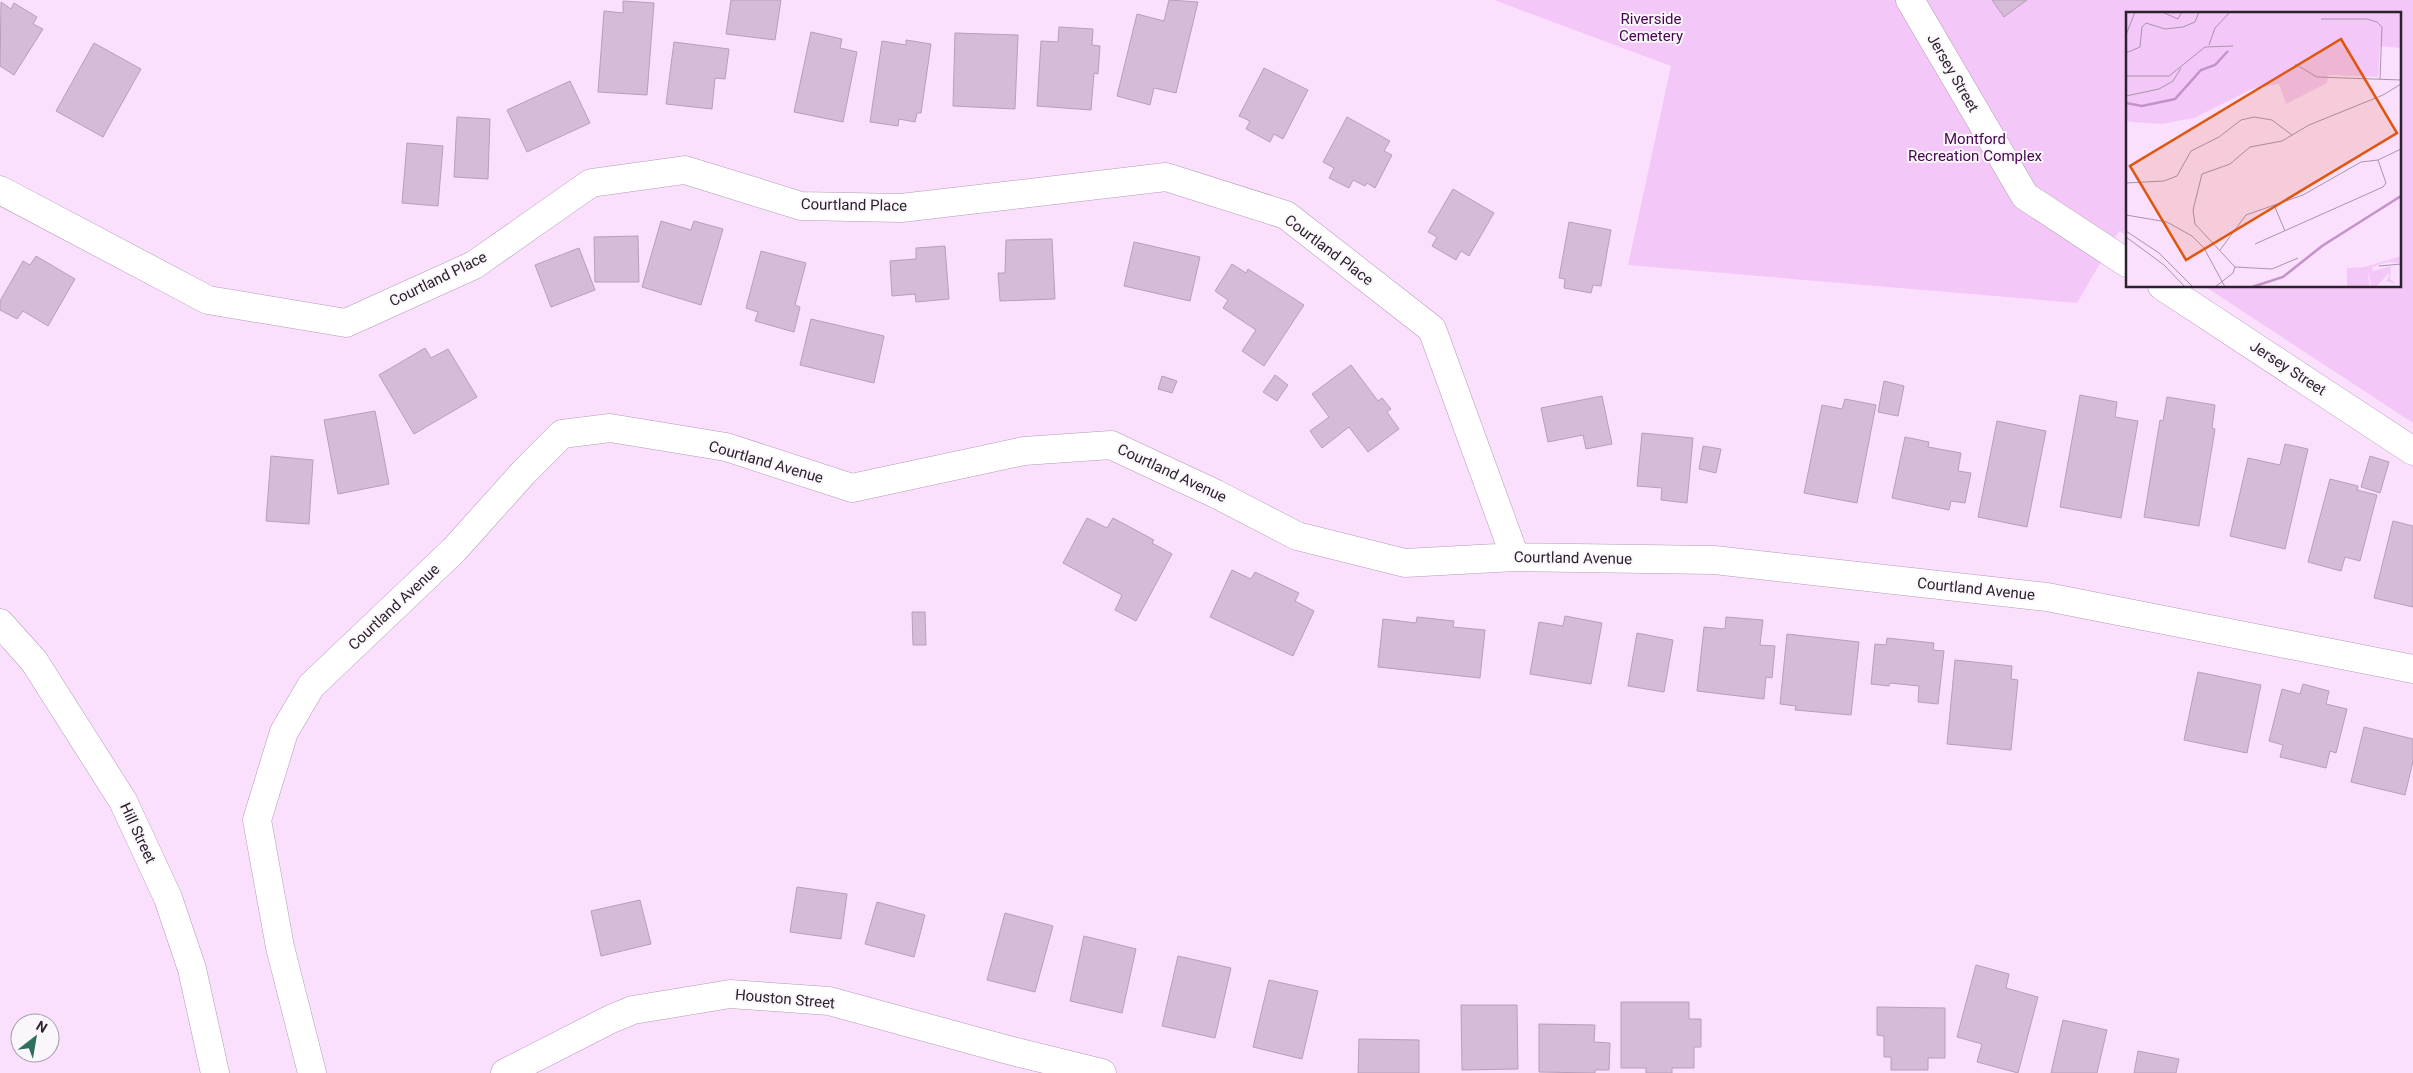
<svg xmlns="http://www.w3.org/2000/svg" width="2413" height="1073" viewBox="0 0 2413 1073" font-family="Roboto,sans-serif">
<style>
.green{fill:#f3c7f7}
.building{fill:#d5bbd8;stroke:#b89eba}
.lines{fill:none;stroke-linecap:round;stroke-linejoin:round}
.minor-casing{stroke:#b39ab6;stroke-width:29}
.major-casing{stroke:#b39ab6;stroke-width:29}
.minor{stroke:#fff;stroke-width:28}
.major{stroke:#fff;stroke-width:28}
.labels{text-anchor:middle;stroke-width:4;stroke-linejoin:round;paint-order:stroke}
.park-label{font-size:15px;fill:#44064c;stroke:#fbf6fc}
.street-label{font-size:15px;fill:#2c222d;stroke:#fbf6fc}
.inset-river{fill:none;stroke:#c492c9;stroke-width:2.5}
.inset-road{fill:none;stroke:#a894aa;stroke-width:1}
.view{fill:#df560e;fill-opacity:0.15;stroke:#df560e;stroke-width:2.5}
.inset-edge{fill:none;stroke:#2c222d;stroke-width:2.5}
</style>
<rect width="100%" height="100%" fill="#fbe0fe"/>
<path class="green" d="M 1494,0 L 2413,0 L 2413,423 L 2204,286 L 2399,286 L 2399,14 L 2127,14 L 2127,235 L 2119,231 L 2077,303 L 1628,265 L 1671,66 Z"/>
<path class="building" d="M 731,0 L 781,0 L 775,40 L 726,34 Z
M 1169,0 L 1198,2 L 1176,93 L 1154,88 L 1150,105 L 1117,96 L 1137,14 L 1164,21 Z
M 1992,0 L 2027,0 L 2004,17 Z
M 623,1 L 654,3 L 647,95 L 598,92 L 604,11 L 623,13 Z
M 1,2 L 11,9 L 14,3 L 37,17 L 33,24 L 43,29 L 14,75 L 0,66 Z
M 1059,27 L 1093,29 L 1092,45 L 1100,46 L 1098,74 L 1094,73 L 1091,110 L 1037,106 L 1041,41 L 1058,42 Z
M 811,32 L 842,39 L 840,48 L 857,52 L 843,122 L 794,112 Z
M 955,33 L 1018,35 L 1015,109 L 953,106 Z
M 906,40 L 931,44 L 921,113 L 917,113 L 915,122 L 899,119 L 898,126 L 870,122 L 882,41 L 906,45 Z
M 674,42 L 729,49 L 725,79 L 715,78 L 712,109 L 666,104 Z
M 94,43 L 141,69 L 103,137 L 56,111 Z
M 1264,68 L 1308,90 L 1283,139 L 1274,134 L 1270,142 L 1246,129 L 1250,121 L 1239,116 Z
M 570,81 L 590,123 L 527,152 L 507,110 Z
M 457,117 L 490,119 L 488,179 L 454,177 Z
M 1347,117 L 1390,141 L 1384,151 L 1392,155 L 1375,188 L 1367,183 L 1365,186 L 1353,180 L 1349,188 L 1329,178 L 1334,168 L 1323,162 Z
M 407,143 L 443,146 L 438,206 L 402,203 Z
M 1453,189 L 1494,213 L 1469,256 L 1461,251 L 1456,260 L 1432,246 L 1437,237 L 1428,232 Z
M 661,221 L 691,230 L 694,221 L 723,229 L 701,305 L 642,287 Z
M 1569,222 L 1611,230 L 1601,286 L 1593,285 L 1591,293 L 1564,288 L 1565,279 L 1559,278 Z
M 638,236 L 639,282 L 595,282 L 594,237 Z
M 1052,239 L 1055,299 L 1000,301 L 998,273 L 1005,273 L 1006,240 Z
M 1134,242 L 1200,257 L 1190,301 L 1124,286 Z
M 945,246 L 949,299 L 916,302 L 915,294 L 892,296 L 890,261 L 916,259 L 916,248 Z
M 579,248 L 595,290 L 551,307 L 535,265 Z
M 761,251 L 806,263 L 795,305 L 800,307 L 794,332 L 755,321 L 758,312 L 746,308 Z
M 36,256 L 75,279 L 48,326 L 23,311 L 17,319 L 0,310 L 0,301 L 23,261 L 30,265 Z
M 1232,264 L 1246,273 L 1248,269 L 1304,305 L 1264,366 L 1242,351 L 1256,330 L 1223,308 L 1228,300 L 1215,291 Z
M 811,319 L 884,336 L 874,383 L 800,365 Z
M 425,348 L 431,358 L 448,349 L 477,397 L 414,434 L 379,375 Z
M 1351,365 L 1378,401 L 1382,398 L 1391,409 L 1387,412 L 1399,429 L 1368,452 L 1349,427 L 1322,448 L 1310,431 L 1329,417 L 1312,394 Z
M 1275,375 L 1288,385 L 1277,401 L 1263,392 Z
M 1162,376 L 1177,381 L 1172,393 L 1158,389 Z
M 1884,381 L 1904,386 L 1898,416 L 1878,412 Z
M 2080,395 L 2117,402 L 2115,417 L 2138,421 L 2121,518 L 2060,507 Z
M 1602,396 L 1612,444 L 1586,449 L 1583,435 L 1548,442 L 1541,408 Z
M 2167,397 L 2215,405 L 2212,428 L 2215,429 L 2199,526 L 2144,517 L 2160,420 L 2163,421 Z
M 1845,399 L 1876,405 L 1857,503 L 1804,493 L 1822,405 L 1842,409 Z
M 375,411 L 389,484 L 338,494 L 324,420 Z
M 1997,421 L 2046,431 L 2027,527 L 1978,517 Z
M 1642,433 L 1693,438 L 1687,503 L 1661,500 L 1662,488 L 1637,486 Z
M 1905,437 L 1929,442 L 1928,447 L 1961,453 L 1958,471 L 1971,473 L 1965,503 L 1951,501 L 1949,510 L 1892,498 Z
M 2285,444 L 2308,449 L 2285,549 L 2230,536 L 2248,458 L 2280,465 Z
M 1703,446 L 1721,449 L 1716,473 L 1699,469 Z
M 271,456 L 313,460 L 309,524 L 266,521 Z
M 2370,456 L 2389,462 L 2380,493 L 2361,487 Z
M 2330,479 L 2358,486 L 2357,490 L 2377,495 L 2360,561 L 2345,557 L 2341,571 L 2308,562 Z
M 1087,518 L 1107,528 L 1113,518 L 1154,540 L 1152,543 L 1172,554 L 1136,621 L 1115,610 L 1122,595 L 1063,563 Z
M 2393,521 L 2413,526 L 2413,607 L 2374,598 Z
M 1232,570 L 1251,579 L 1255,572 L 1299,593 L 1295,601 L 1314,611 L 1293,656 L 1210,617 Z
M 912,612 L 925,612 L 926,645 L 913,645 Z
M 1565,616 L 1602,623 L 1591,684 L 1530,674 L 1539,622 L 1563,626 Z
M 1417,617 L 1454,621 L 1453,627 L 1485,630 L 1480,678 L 1378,667 L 1383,619 L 1416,623 Z
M 1726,617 L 1763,620 L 1760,645 L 1775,646 L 1772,678 L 1766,677 L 1764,699 L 1697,691 L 1704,627 L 1725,629 Z
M 1637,633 L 1673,640 L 1664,692 L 1628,686 Z
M 1787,634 L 1859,642 L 1851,715 L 1795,710 L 1796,706 L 1780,704 Z
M 1887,638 L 1934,643 L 1933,650 L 1944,651 L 1938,704 L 1918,702 L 1919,686 L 1890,683 L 1889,686 L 1871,684 L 1875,644 L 1886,645 Z
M 1955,660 L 2012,666 L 2011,679 L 2018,680 L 2011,750 L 1947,744 Z
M 2198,672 L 2261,685 L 2247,753 L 2184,740 Z
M 2303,684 L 2329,691 L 2326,704 L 2347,709 L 2336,753 L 2330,751 L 2326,768 L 2280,757 L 2283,745 L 2269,741 L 2282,689 L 2300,694 Z
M 2364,727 L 2413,739 L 2413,761 L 2405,795 L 2351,782 Z
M 797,887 L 847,894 L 841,939 L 790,932 Z
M 640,900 L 651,944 L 601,956 L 591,911 Z
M 877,902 L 925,915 L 914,957 L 865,944 Z
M 1005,913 L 1053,926 L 1035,992 L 987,980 Z
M 1084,936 L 1136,949 L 1122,1013 L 1070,1001 Z
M 1178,956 L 1231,968 L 1215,1038 L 1162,1026 Z
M 1976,965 L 2009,974 L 2006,988 L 2038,997 L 2018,1073 L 1977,1062 L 1982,1044 L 1957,1037 Z
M 1269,980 L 1318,991 L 1302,1059 L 1253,1047 Z
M 1621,1002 L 1689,1002 L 1689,1019 L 1701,1019 L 1701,1047 L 1694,1047 L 1694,1068 L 1672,1068 L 1672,1073 L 1646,1073 L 1646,1068 L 1621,1068 Z
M 1461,1005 L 1517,1005 L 1518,1069 L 1462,1070 Z
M 1877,1007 L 1945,1008 L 1945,1058 L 1928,1058 L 1928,1070 L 1891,1070 L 1891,1057 L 1884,1057 L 1884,1036 L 1877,1035 Z
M 2063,1020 L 2107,1030 L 2097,1073 L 2051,1073 Z
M 1539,1024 L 1595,1025 L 1594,1042 L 1610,1043 L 1609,1070 L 1595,1070 L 1595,1073 L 1539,1072 Z
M 1359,1039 L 1419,1040 L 1419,1073 L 1358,1073 Z
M 2138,1051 L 2179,1059 L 2176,1073 L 2134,1073 Z"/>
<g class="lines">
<defs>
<path id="minor" d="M 1910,0 L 2025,196 L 2127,263
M 0,190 L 208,300 L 346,323 L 474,265 L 591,183 L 685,170 L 801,206 L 901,208 L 1166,177 L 1286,215 L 1432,329 L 1515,557
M 2162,286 L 2413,451
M 34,661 L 123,801 L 168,898 L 192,969 L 215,1073
M 312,1073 L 280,947 L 257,820 L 284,732 L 311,686 L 454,550 L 524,472 L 562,434 L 610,428 L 726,447 L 852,488 L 1024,451 L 1111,445 L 1216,494 L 1297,536 L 1405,563 L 1515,557 L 1714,560 L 2047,597 L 2413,669
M 505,1073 L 611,1019 L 633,1010 L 730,994 L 829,1001 L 1012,1051 L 1102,1073"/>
<path id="major" d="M 0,623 L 34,661"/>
</defs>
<use href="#minor" class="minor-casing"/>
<use href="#major" class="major-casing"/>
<use href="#minor" class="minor"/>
<use href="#major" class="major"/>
</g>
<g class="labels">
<g class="park-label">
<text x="1651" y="24">Riverside<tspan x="1651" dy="17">Cemetery</tspan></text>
<text x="1975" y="144">Montford<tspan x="1975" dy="17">Recreation Complex</tspan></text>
</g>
<g class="street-label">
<text transform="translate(1953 73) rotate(60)" y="5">Jersey Street</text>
<text transform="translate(854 205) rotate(1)" y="5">Courtland Place</text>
<text transform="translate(1329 250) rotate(37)" y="5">Courtland Place</text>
<text transform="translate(438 279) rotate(-26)" y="5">Courtland Place</text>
<text transform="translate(2288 368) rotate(33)" y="5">Jersey Street</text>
<text transform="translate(766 462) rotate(16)" y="5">Courtland Avenue</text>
<text transform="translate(1172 473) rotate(25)" y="5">Courtland Avenue</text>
<text transform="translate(1573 558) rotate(1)" y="5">Courtland Avenue</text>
<text transform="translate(1976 589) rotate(6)" y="5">Courtland Avenue</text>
<text transform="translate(394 607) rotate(-43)" y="5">Courtland Avenue</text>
<text transform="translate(138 833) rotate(65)" y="5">Hill Street</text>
<text transform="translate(785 999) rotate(5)" y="5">Houston Street</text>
</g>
</g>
<g transform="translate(2126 12)">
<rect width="275" height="275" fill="#fbe0fe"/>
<path d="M 0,0 L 275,0 L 275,36 L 254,34 L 252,65 L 202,63 L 201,71 L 160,92 L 153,72 L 126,77 L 68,106 L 36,112 L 5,110 L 0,109 ZM 275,244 L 275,251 L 262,250 L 246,255 L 247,259 L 265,254 L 264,267 L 270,272 L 260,269 L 263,265 L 263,261 L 250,275 L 245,275 L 244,267 L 241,258 L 244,275 L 221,275 L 221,256 L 239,255 Z" fill="#f3c7f7"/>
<path class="inset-river" d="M 0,91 L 16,94 L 49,87 L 75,58 L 89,53 L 102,39M 126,275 L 157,265 L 196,234 L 275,184"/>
<path class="inset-road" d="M 36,0 L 52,7 L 56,0M 195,7 L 241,7 L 251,10 L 256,15 L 254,67M 0,23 L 9,0M 83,33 L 89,16 L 104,0M 0,41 L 14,35 L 16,15 L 20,11 L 39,17 L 57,15 L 69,10 L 73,0M 169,52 L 191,65 L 275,68M 0,64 L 43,64 L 79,35 L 107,34M 0,84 L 33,77 L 47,69 L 55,56M 0,171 L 38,169 L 51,164 L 65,139 L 93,125 L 115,108 L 128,105 L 146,108 L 166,123M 148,193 L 159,219M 0,203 L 41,210M 41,210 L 66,224 L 78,236 L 99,275M 0,219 L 33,241 L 67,275M 0,225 L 38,253 L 59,275M 129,232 L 257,175 L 260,171 L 252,148M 94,238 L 120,203 L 177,183 L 235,150 L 252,148 L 275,137M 253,254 L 275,252M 109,255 L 69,212 L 67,198 L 76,162 L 104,152 L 124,135 L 156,129 L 183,113 L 257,83 L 275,72M 109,255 L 146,257 L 172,246M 89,275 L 107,261 L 109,255"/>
<path class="view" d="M 215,27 L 271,121 L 60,248 L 4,154 Z"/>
<rect width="275" height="275" class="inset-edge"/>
</g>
<g transform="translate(35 1038) rotate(31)"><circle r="24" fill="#fbf6fc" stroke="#a8a1a9"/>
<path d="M0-4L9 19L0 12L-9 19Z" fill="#2f6f5e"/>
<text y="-8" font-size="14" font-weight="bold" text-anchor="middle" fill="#2c222d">N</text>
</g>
</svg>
